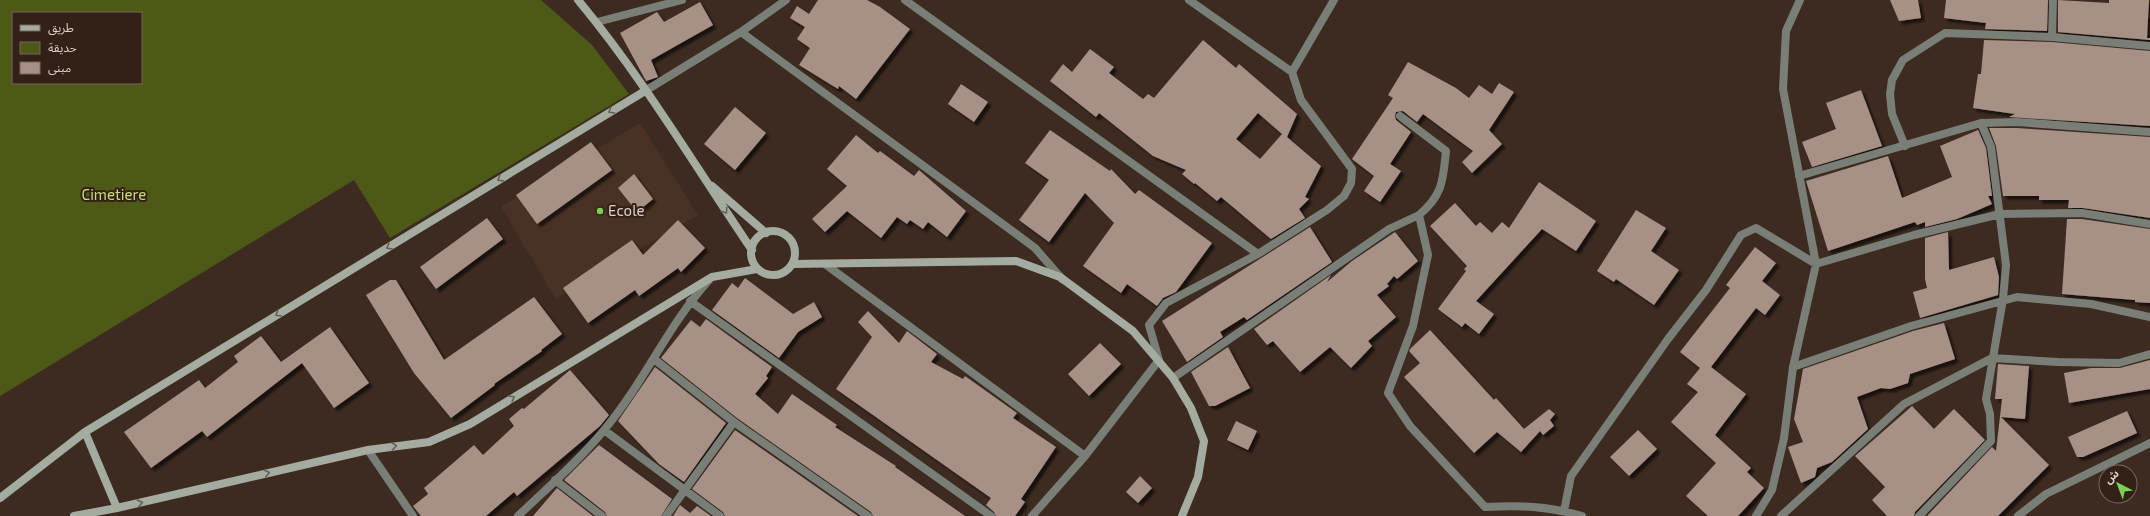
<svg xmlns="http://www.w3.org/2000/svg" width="2150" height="516" viewBox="0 0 2150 516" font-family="'Exo 2','Noto Sans Arabic',sans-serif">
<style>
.built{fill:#4a3125}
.green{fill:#4d5916;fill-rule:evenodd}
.building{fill:#a79085;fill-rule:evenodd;filter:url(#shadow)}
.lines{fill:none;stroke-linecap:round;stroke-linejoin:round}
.street{stroke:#797f77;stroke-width:8}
.secondary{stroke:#a3ac9f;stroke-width:8}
.oneway{stroke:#656055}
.poi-dot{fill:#7bd155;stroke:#332118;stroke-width:1.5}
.labels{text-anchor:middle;stroke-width:4;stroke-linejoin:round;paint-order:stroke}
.park-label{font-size:15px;fill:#c9de78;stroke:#332118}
.poi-label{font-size:15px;fill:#dcd0ca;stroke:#332118;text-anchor:start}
</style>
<defs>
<filter id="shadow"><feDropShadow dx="3.5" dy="3.5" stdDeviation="1" flood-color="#0009"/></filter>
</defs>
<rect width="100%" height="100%" fill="#3d2b21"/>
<path class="built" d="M 640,123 L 698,215 L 556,299 L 501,207 Z"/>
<path class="green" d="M 0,0 L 541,0 L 592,45 L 629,94 L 390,238 L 354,180 L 0,396 ZM 13,13 L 141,13 L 141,83 L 13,83 Z"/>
<path class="building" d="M 818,0 L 867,0 L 880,7 L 910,29 L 856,99 L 839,86 L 838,89 L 799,65 L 810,48 L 797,39 L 805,27 L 790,18 L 797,6 L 809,14 Z
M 1890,0 L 1918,0 L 1921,18 L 1899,21 Z
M 1946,0 L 2048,0 L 2047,31 L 1985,29 L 1986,23 L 1944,18 Z
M 2058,0 L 2109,3 L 2109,0 L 2149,0 L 2147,38 L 2150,38 L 2150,40 L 2058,32 Z
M 700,2 L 713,25 L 651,60 L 658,77 L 646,81 L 620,33 L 657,12 L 664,22 Z
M 1203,40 L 1236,68 L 1239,64 L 1297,114 L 1287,137 L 1321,166 L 1305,197 L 1309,199 L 1299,209 L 1305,218 L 1271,239 L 1221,197 L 1217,201 L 1195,183 L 1194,184 L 1182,174 L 1186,170 L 1153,156 L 1099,113 L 1096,117 L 1050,81 L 1063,64 L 1072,72 L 1090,49 L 1114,67 L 1109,73 L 1143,99 L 1148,94 L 1154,98 ZM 1258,113 L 1282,134 L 1260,159 L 1236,139 Z
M 1984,40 L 2052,42 L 2150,51 L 2150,126 L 2009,117 L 2015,114 L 1973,108 L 1978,74 L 1981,74 Z
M 1408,62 L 1456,88 L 1469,98 L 1479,85 L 1492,94 L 1499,83 L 1514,92 L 1489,130 L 1502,144 L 1472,173 L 1462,162 L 1473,151 L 1423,114 L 1417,122 L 1403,111 L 1396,112 L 1395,116 L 1396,120 L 1411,132 L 1390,164 L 1401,171 L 1380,202 L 1364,191 L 1374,176 L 1352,159 L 1393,98 L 1388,95 Z
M 961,84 L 988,102 L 974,122 L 948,104 Z
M 1861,90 L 1882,146 L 1812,167 L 1802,142 L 1836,129 L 1826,103 Z
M 735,107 L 766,133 L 735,170 L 704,144 Z
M 1989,128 L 2017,128 L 2150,137 L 2150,218 L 2083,208 L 2068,208 L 2069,200 L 2039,200 L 2039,196 L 2003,196 L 1996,146 Z
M 1050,130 L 1110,171 L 1111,169 L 1135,194 L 1139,190 L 1212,243 L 1176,292 L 1163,298 L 1157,306 L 1127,284 L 1121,293 L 1083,266 L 1114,223 L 1085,193 L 1049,242 L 1019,220 L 1049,180 L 1025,163 Z
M 1978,130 L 1986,148 L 1992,196 L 1988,196 L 1992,204 L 1957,219 L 1925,227 L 1925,222 L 1917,225 L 1915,222 L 1828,251 L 1806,181 L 1888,156 L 1902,198 L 1952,177 L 1940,146 Z
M 856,135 L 878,153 L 880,151 L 914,176 L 919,170 L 966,211 L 947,237 L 928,222 L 923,229 L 910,220 L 907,224 L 897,217 L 881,238 L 847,211 L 825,232 L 812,219 L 847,186 L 827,169 Z
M 591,142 L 612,170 L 537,224 L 516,195 Z
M 634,174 L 653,199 L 637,212 L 618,188 Z
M 1539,182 L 1596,221 L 1576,251 L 1542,229 L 1476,301 L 1494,314 L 1479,334 L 1465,323 L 1462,327 L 1438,309 L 1466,271 L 1464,269 L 1467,266 L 1430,226 L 1455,203 L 1476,226 L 1480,222 L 1492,233 L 1502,222 L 1509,228 Z
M 1636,210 L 1666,228 L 1651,251 L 1679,270 L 1654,305 L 1616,279 L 1614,282 L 1597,271 Z
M 487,218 L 503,239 L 436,289 L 420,267 Z
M 2067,219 L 2082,219 L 2150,229 L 2150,303 L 2135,302 L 2135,300 L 2062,294 Z
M 678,220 L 705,248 L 681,272 L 678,268 L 639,296 L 635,290 L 588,323 L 563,288 L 632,240 L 643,255 Z
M 1310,227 L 1332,262 L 1247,320 L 1244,317 L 1220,332 L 1223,337 L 1187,362 L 1162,321 Z
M 1395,232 L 1418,261 L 1397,279 L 1394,276 L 1387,284 L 1389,286 L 1377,295 L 1396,317 L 1368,341 L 1372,346 L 1351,368 L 1330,347 L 1300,372 L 1273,341 L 1267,345 L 1254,329 L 1331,275 L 1327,282 L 1352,261 Z
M 1948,232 L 1949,270 L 1994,257 L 1999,277 L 1998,295 L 1920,318 L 1913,292 L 1927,288 L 1925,279 L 1925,238 Z
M 1755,247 L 1776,263 L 1762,281 L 1780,295 L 1765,315 L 1756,308 L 1711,367 L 1746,394 L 1715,435 L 1751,468 L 1747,472 L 1764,488 L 1738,516 L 1708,516 L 1686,496 L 1716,463 L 1671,422 L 1698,392 L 1687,384 L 1700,368 L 1680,352 L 1730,288 L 1726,285 Z
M 745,278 L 793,314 L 814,302 L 822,317 L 798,332 L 779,358 L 712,310 L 732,283 L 738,288 Z
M 390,280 L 396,280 L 444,360 L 534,297 L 562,334 L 541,350 L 542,351 L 494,384 L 495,385 L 451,418 L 414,373 L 366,295 Z
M 868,311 L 899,343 L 907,331 L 937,354 L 931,362 L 963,379 L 965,376 L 1017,413 L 1013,418 L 1056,447 L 1021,499 L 1025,502 L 1015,516 L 996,516 L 994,512 L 986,505 L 991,498 L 836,389 L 872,337 L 858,322 Z
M 706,319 L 772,367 L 766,376 L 768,378 L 755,394 L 778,414 L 792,394 L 837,425 L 835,427 L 896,466 L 895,467 L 965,516 L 873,516 L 871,512 L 737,418 L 661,358 L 691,320 L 700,327 Z
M 1944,323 L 1955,359 L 1910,374 L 1908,383 L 1890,389 L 1881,388 L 1857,397 L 1868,429 L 1832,462 L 1817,468 L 1815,477 L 1801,483 L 1788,447 L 1803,442 L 1794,419 L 1803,369 L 1913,331 Z
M 330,327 L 369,383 L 334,408 L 302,363 L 207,437 L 202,431 L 151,468 L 124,432 L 199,380 L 205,388 L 238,362 L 234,356 L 261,336 L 281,362 Z
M 1430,330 L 1494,400 L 1496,398 L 1524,429 L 1549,409 L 1555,414 L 1550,420 L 1554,426 L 1543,435 L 1540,431 L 1521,452 L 1497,432 L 1474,453 L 1404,377 L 1420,363 L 1409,351 L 1411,348 Z
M 1100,343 L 1121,364 L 1089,396 L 1068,374 Z
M 1228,347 L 1250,388 L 1215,406 L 1209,406 L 1191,372 Z
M 2150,360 L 2150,389 L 2069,403 L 2064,373 L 2091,368 L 2120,368 Z
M 1998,364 L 2029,366 L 2025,419 L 2001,417 L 2049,465 L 1998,516 L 1927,516 L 1992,447 L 1996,451 L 2002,399 L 1995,399 Z
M 655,367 L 726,423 L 684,482 L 659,464 L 618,421 Z
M 570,370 L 609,415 L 600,426 L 517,496 L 514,492 L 486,516 L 421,516 L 413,506 L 428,494 L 424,488 L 474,445 L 483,455 L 514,426 L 509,419 L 522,408 L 524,409 Z
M 1912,406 L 1934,429 L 1954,409 L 1985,440 L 1915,512 L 1914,516 L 1887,516 L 1872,500 L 1885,487 L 1855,456 Z
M 2127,411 L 2137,433 L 2083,457 L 2077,457 L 2068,437 Z
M 1236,421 L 1257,431 L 1248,450 L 1227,440 Z
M 735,430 L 858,516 L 725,516 L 723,512 L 692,489 Z
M 1638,430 L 1657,449 L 1629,476 L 1610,457 Z
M 599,445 L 672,499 L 661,516 L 607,516 L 605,512 L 564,480 Z
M 1140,476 L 1152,488 L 1138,503 L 1126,492 Z
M 557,488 L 593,516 L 533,516 Z
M 680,505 L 690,513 L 697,506 L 711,516 L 673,516 Z"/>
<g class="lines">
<path class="street" d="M 905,0 L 1258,254
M 597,22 L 682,0
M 741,32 L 1019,236 L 1035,248 L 1062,279
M 2052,37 L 2053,0
M 1292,72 L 1334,0
M 645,91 L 741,32 L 786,0
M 1400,116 L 1446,151 C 1443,180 1443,195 1419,215
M 1905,146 L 1892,114 L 1890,94 L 1892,80 L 1903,60 L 1945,33 L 2052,37 L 2150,46
M 1799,176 L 1981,123 L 2017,122 L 2150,132
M 825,264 L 1085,456
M 690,301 L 991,516
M 654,359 L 734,422 L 868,516
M 1793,367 L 1911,326 L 2017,297 L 2091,304 L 2150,317
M 1173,378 L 1389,229 L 1419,215 L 1428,255 L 1413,326 L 1388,393 L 1410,426 L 1485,507 C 1519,505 1548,506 1582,516
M 604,430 L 720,516
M 368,450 L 413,516
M 555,480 L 602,516
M 1564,511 L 1571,476 L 1668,339 L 1706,290 L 1741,235 L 1756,228 L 1816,264 L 1914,235 L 2000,214 L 2082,213 L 2150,224
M 518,516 C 547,488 579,461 604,430 C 644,383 668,325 709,280
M 666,516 L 734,422
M 1032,516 L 1085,456 L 1159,360 L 1149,325 L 1166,303 L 1258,254 L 1327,210 L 1344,196 L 1351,183 L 1352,169 L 1301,100 L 1292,72 L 1189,0
M 1756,516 L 1772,490 L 1784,438 L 1793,367 L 1816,264 L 1783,89 L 1786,31 L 1800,0
M 1781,516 L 1904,404 L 1992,358 L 2058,362 L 2119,363 L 2150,354
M 1919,516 L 1991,441 L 1990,414 L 1986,399 L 2003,299 L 2006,265 L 1991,147 L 1981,123
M 2018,516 L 2046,494 L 2150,443"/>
<path class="secondary" d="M 578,0 C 643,78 695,166 752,250
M 712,186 L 766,233
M751 253a22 22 0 1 1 44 0a22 22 0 1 1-44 0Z
M 793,264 L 1016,261 L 1060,277 L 1133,331 L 1173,378 L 1191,408 L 1204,441 L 1198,477 L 1182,516
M 85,432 L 117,508
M 0,498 L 85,432 L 645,91
M 74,516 L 117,508 L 368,450 L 429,442 L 470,424 L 712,277 L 757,269"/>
</g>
<defs><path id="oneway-chevron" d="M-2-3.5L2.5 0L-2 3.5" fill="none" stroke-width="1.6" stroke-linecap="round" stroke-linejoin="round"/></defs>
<g class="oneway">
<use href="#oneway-chevron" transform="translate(611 111) rotate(149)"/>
<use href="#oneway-chevron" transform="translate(500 179) rotate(149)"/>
<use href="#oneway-chevron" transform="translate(725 211) rotate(56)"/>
<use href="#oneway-chevron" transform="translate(389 247) rotate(149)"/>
<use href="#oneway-chevron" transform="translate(278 314) rotate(149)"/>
<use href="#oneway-chevron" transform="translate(512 398) rotate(-31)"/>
<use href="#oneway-chevron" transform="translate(394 446) rotate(-8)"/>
<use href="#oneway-chevron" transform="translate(267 473) rotate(-13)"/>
<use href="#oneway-chevron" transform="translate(140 503) rotate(-13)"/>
</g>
<circle class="poi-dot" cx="600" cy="211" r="4"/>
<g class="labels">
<g class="park-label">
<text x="114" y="200">Cimetiere</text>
</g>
<g class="poi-label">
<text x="608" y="216">Ecole</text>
</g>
</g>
<rect x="12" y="12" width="130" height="72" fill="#332118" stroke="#77675f"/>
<rect x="20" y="25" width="20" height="6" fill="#a3ac9f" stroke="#77675f"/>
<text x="48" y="32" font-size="12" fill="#dcd0ca">طريق</text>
<rect x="20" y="42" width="20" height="12" fill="#4d5916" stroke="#77675f"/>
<text x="48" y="52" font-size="12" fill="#dcd0ca">حديقة</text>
<rect x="20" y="62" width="20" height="12" fill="#a79085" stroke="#77675f"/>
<text x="48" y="72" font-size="12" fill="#dcd0ca">مبنى</text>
<g transform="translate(2118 484) rotate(318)"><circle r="19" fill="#332118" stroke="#77675f"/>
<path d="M0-3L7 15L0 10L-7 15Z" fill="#7bd155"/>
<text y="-6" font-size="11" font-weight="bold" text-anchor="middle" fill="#dcd0ca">ش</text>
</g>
</svg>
